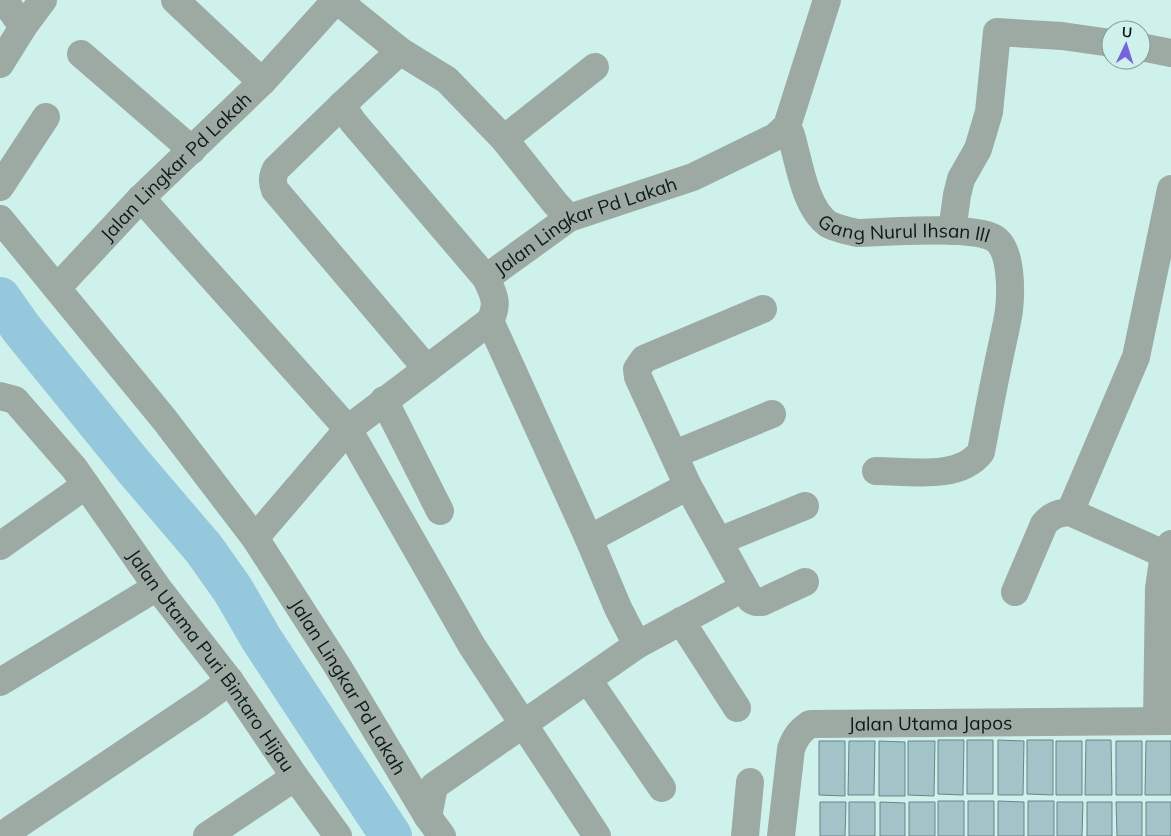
<svg xmlns="http://www.w3.org/2000/svg" width="1171" height="836" viewBox="0 0 1171 836" font-family="Mulish,sans-serif">
<style>
.lines{fill:none;stroke-linecap:round;stroke-linejoin:round}
.river{stroke:#95c8dd;stroke-width:42}
.building{fill:#a2c4c8;stroke:#658589}
.minor{stroke:#9da9a3;stroke-width:28}
.labels{text-anchor:middle;stroke-width:4;stroke-linejoin:round;paint-order:stroke}
.street-label{font-size:19px;fill:#0d1a18;stroke:#cef1eb}
</style>
<rect width="100%" height="100%" fill="#cef1eb"/>
<g class="lines">
<path class="river" d="M 0,298 L 21,328 L 134,467 L 204,549 L 233,590 L 262,640 L 391,836"/>
</g>
<path class="building" d="M 938,740 L 964,740 L 963,795 L 938,794 Z
M 967,740 L 993,740 L 993,794 L 967,794 Z
M 998,740 L 1024,741 L 1023,795 L 998,795 Z
M 1027,740 L 1053,740 L 1053,795 L 1027,794 Z
M 1086,740 L 1111,740 L 1112,795 L 1085,795 Z
M 819,741 L 845,741 L 845,796 L 819,795 Z
M 849,741 L 875,741 L 874,795 L 848,795 Z
M 879,741 L 905,742 L 905,796 L 879,796 Z
M 908,741 L 935,741 L 934,796 L 908,795 Z
M 1056,741 L 1082,741 L 1082,795 L 1056,795 Z
M 1116,741 L 1142,741 L 1142,795 L 1116,795 Z
M 1146,741 L 1171,741 L 1171,795 L 1145,795 Z
M 938,801 L 964,801 L 964,836 L 938,836 Z
M 968,801 L 994,801 L 994,836 L 968,836 Z
M 998,801 L 1024,802 L 1024,836 L 998,836 Z
M 1028,801 L 1054,801 L 1054,836 L 1028,836 Z
M 820,802 L 846,802 L 845,836 L 820,836 Z
M 849,802 L 875,802 L 875,836 L 849,836 Z
M 880,802 L 905,803 L 905,836 L 880,836 Z
M 909,802 L 935,802 L 935,836 L 909,836 Z
M 1057,802 L 1083,802 L 1082,836 L 1057,836 Z
M 1087,802 L 1112,802 L 1112,836 L 1087,836 Z
M 1116,802 L 1142,802 L 1142,836 L 1117,836 Z
M 1146,802 L 1171,802 L 1171,836 L 1146,836 Z"/>
<g class="lines">
<g class="minor">
<path d="M 4,0 L 23,27"/>
<path d="M 175,0 L 262,82"/>
<path d="M 337,0 L 400,51 L 447,80 L 504,139 L 555,203 L 569,218"/>
<path d="M 1141,47 L 1171,53"/>
<path d="M 81,54 L 192,150"/>
<path d="M 0,64 L 23,27 L 43,0"/>
<path d="M 342,105 L 276,169 C 272,177 272,182 275,190 L 427,369"/>
<path id="s1" d="M 787,126 L 791,135 C 799,162 805,208 828,224 C 837,229 848,231 858,233 C 887,232 971,225 994,238 C 1012,248 1011,292 1009,310 C 1007,325 1003,340 1000,355 C 993,387 987,420 981,452 C 959,481 908,471 876,471"/>
<path d="M 504,139 L 595,67"/>
<path d="M 0,187 L 46,117"/>
<path d="M 141,198 L 348,429 L 472,646 L 597,836"/>
<path id="s2" d="M 0,219 L 164,419 L 255,538 L 338,667 L 428,817 L 442,836"/>
<path d="M 952,231 L 957,195 L 961,179 L 978,149 L 989,112 L 997,32 L 1062,36 L 1111,43"/>
<path id="s3" d="M 486,278 L 569,218 L 693,177 L 775,137 L 787,126 L 827,0"/>
<path id="s4" d="M 57,288 L 141,198 L 262,82 L 336,0"/>
<path id="s5" d="M 0,396 L 15,400 L 74,468 L 157,587 L 230,681 L 295,777 L 338,836"/>
<path d="M 384,400 L 440,511"/>
<path d="M 675,454 L 772,414"/>
<path d="M 688,486 L 638,377 L 637,369 L 644,359 L 763,309"/>
<path d="M 1070,512 L 1136,357 L 1171,189"/>
<path d="M 255,538 L 348,429 L 490,321 C 499,303 494,295 486,278 L 353,122 L 342,105 L 400,51"/>
<path d="M 589,539 L 688,486 L 751,600 L 756,602 L 762,602 L 805,582"/>
<path d="M 719,541 L 805,506"/>
<path d="M 0,546 L 86,485"/>
<path d="M 1015,592 L 1044,524 C 1052,515 1058,513 1070,512 L 1164,554"/>
<path d="M 681,621 L 737,708"/>
<path d="M 637,645 L 743,588"/>
<path d="M 588,680 L 662,788"/>
<path d="M 0,682 L 157,587"/>
<path d="M 1157,721 L 1159,588 L 1164,554 L 1171,544"/>
<path d="M 428,817 L 434,786 L 637,645 L 618,608 L 589,539 L 490,321"/>
<path d="M 10,836 L 9,832 L 10,830 L 201,702 L 230,681"/>
<path d="M 207,836 L 295,777"/>
<path d="M 745,836 L 750,782"/>
<path id="s6" d="M 781,836 L 791,749 C 795,737 800,731 810,724 L 1171,721"/>
</g>
</g>
<g class="labels">
<g class="street-label">
<text dy="7" stroke="none"><textPath href="#s4" startOffset="170">Jalan Lingkar Pd Lakah</textPath></text>
<text dy="7" stroke="none"><textPath href="#s1" startOffset="185">Gang Nurul Ihsan III</textPath></text>
<text dy="7" stroke="none"><textPath href="#s3" startOffset="114">Jalan Lingkar Pd Lakah</textPath></text>
<text dy="7" stroke="none"><textPath href="#s5" startOffset="342">Jalan Utama Puri Bintaro Hijau</textPath></text>
<text dy="7" stroke="none"><textPath href="#s2" startOffset="584">Jalan Lingkar Pd Lakah</textPath></text>
<text dy="7" stroke="none"><textPath href="#s6" startOffset="240">Jalan Utama Japos</textPath></text>
</g>
</g>
<g transform="translate(1126 45) rotate(4)"><circle r="24" fill="#cef1eb" stroke="#819b97"/>
<path d="M0-4L9 19L0 12L-9 19Z" fill="#7763dd"/>
<text y="-8" font-size="14" font-weight="bold" text-anchor="middle" fill="#0d1a18">U</text>
</g>
</svg>
